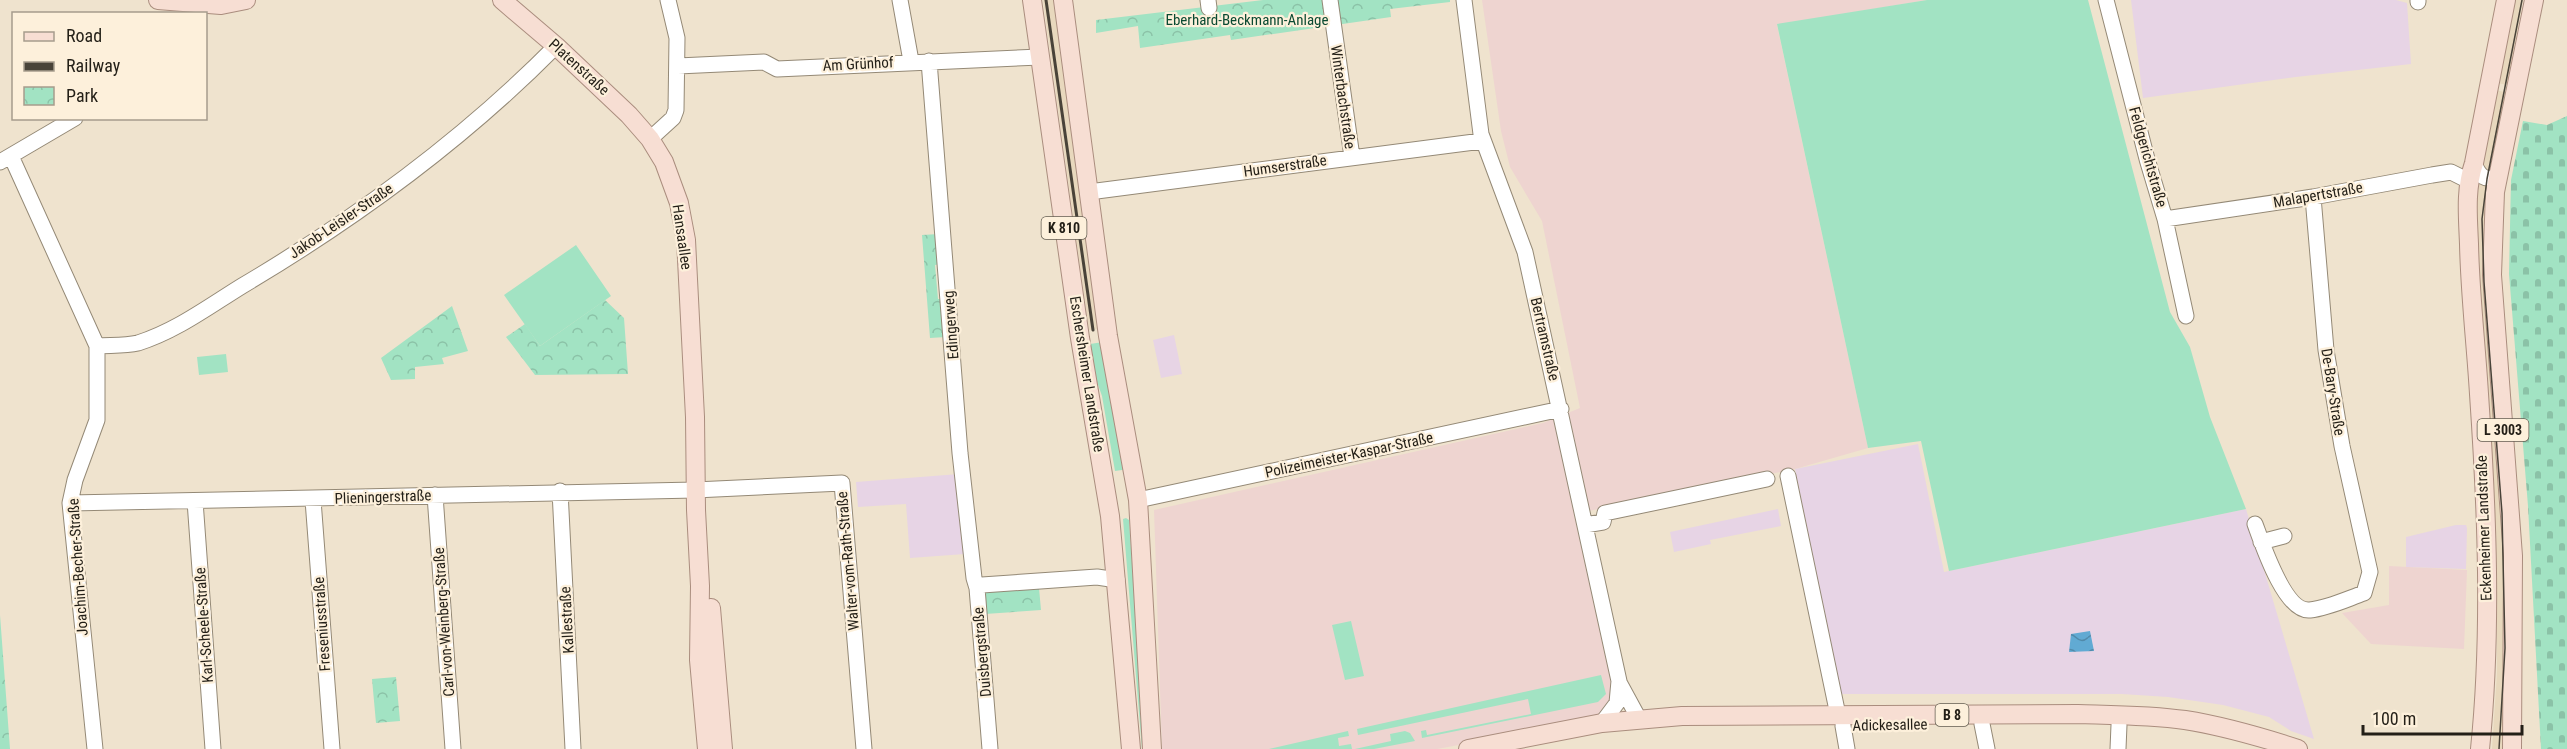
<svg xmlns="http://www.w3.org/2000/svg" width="2567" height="749" viewBox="0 0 2567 749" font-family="'Roboto Condensed',sans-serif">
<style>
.commercial{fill:#eed4d0}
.built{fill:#e8d8bd}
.education{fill:#e7d4e5}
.grass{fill:#a2e3c3}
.cemetery{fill:url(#cemetery-stones)}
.park{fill:url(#park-crowns)}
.water{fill:url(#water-waves)}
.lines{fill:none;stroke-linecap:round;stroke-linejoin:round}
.minor-casing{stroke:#948976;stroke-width:17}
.major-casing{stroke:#aa8d7e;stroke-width:20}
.minor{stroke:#fff;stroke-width:15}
.major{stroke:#f7ded3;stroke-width:18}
.tram{stroke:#494339;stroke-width:1.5}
.rail{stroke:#494339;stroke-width:3}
.labels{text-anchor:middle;stroke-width:4.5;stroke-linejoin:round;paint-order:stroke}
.shield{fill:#fdf0db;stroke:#645e52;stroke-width:1.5}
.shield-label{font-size:14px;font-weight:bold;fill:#231f17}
.park-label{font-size:15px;fill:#0a4a32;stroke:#fdf0db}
.street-label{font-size:15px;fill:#231f17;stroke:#fdf0db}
</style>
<defs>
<pattern id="cemetery-stones" width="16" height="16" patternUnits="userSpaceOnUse" patternTransform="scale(1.5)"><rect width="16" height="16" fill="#a2e3c3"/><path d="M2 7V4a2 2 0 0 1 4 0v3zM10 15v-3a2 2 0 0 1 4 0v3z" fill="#8bc2a7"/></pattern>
<pattern id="park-crowns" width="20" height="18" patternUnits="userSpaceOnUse" patternTransform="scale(1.5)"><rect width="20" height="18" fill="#a2e3c3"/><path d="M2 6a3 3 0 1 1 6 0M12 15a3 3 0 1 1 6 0" fill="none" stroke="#8bc2a7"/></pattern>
<pattern id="water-waves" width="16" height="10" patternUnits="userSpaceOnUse" patternTransform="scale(1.5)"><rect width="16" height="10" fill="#61aad3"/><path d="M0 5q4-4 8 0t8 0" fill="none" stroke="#508aaa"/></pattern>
</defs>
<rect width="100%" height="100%" fill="#efe3ce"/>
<path class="commercial" d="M 1482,0 L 1927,0 L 1777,25 L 1868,448 L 1795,469 L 1574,514 L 1619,716 L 1437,749 L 1162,749 L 1154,510 L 1543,423 L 1580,408 L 1542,221 L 1510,167 L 1501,131 Z
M 2389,566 L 2467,570 L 2464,649 L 2371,644 L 2342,613 L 2389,605 Z"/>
<path class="built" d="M 1043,0 L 1055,0 L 1100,329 L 1089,330 Z
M 2514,0 L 2523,0 L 2508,85 L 2497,83 Z
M 2496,90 L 2512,94 L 2494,172 L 2480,170 Z
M 2477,181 L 2489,184 L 2506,544 L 2506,699 L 2502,749 L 2492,749 L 2497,673 L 2497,604 L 2472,238 Z"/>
<path class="education" d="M 2131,0 L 2396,0 L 2407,3 L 2411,64 L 2296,77 L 2143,98 Z
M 1174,335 L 1182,374 L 1161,378 L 1153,340 Z
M 1918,444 L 1944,572 L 2246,509 L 2314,739 L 2291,731 L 2269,717 L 2223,705 L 2168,697 L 2122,694 L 1841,694 L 1795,469 Z
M 959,474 L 965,554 L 910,558 L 906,504 L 858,507 L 856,482 Z
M 1778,509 L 1781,526 L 1710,540 L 1711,544 L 1674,552 L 1670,532 Z
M 2456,525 L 2466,525 L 2467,528 L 2466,569 L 2406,567 L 2406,537 Z"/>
<path class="grass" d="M 1927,0 L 2088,0 L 2170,312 L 2190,347 L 2210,417 L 2246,509 L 1949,571 L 1921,441 L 1868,448 L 1777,24 Z
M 576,245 L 611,296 L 540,346 L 504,295 Z
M 1103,342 L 1129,469 L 1115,471 L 1102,396 L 1095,376 L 1090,344 Z
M 226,354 L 228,372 L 199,375 L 197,357 Z
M 1126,518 L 1129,520 L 1145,749 L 1142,749 L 1123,519 Z
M 1351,621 L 1364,676 L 1345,680 L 1332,625 Z
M 1601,675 L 1606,694 L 1598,702 L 1422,738 L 1421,731 L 1426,730 L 1427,735 L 1531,714 L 1528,699 L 1358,735 L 1357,729 Z
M 1348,731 L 1349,736 L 1338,738 L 1339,746 L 1351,744 L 1352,749 L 1269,749 Z
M 1405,731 L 1410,733 L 1415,741 L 1374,749 L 1355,749 L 1391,741 L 1390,734 Z"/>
<path class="cemetery" d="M 2567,116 L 2567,749 L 2541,749 L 2528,506 L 2509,274 L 2511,180 L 2523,121 L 2547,125 Z"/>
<path class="park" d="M 1263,0 L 1450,0 L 1450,2 L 1390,9 L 1391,17 L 1231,40 L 1230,35 L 1140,48 L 1138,26 L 1096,33 L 1096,20 Z
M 939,234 L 941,264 L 935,265 L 938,299 L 944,299 L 946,337 L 930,338 L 922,235 Z
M 605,300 L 624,318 L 628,374 L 535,375 L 506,337 L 525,324 L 540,346 Z
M 452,306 L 468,351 L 442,358 L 444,364 L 415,367 L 415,379 L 391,380 L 381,358 Z
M 1039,588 L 1041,610 L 985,614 L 985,593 L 987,591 Z
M 0,615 L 10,749 L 0,749 Z
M 396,677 L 400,721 L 376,723 L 372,679 Z"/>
<path class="water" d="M 2090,631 L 2094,651 L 2069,652 L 2071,634 Z"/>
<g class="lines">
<defs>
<path id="minor" d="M 900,0 L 911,61
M 1208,0 L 1209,8
M 1330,0 L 1352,157
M 1464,0 L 1481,134 L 1525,252 L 1619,681 L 1617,703 L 1602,723
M 2106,0 L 2147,159 L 2165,219 L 2186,316
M 2418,2 L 2418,0
M 929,61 L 960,453 L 974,578 L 977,588
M 678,66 L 764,62 L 777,69 L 1040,57
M 650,139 L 673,118 L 676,110 L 677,38 L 668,0
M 11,156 L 97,346 L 97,420 L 75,480 L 70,503 L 95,749
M 0,162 L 75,118
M 2474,163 C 2479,176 2485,182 2498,176
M 1089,192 L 1482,141
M 2165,219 L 2313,197 L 2432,175 L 2451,172 L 2469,181
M 97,346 C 110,345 125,346 138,343 C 176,331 208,307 242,286 C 355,219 463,140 556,46
M 1788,476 L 1838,715
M 560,491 L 573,749
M 435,495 L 453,749
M 313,500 L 332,749
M 1138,500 L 1561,409
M 195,501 L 213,749
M 70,503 L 695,490 L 842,483 L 864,749
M 2255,524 C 2262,543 2285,613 2310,610 C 2328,608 2347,599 2364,593 L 2370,572 L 2342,446 L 2326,350 L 2313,197
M 1585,525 L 1603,522 L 1605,513 L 1767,479
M 2261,542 L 2284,536
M 1620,684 L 1639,719
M 1982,724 L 1987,749
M 1843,726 L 1847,749
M 990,749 L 977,588 L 982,585 L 1097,577 L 1117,580
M 2118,749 L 2119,725"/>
<path id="major" d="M 158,0 L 221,5 L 246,0
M 502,0 L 556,46 L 629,115 L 650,139 L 664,162 L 679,203 L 686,240 L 695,417 L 696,510 L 700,586 L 699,660 L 707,749
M 1032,0 L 1080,338 L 1110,516 L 1131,749
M 1063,0 L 1108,336 L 1138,500 L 1152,749
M 711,608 L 723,749
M 1468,749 L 1602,723 L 1682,716 L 2078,714 C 2114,715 2150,715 2185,720 C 2223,726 2261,737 2298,749
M 2480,749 C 2492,632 2487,511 2479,394 C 2476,344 2470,294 2469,244 C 2468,217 2465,190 2474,163 L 2506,0
M 2512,749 L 2513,556 L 2492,275 L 2495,192 L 2534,0"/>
</defs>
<use href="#minor" class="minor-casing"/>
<use href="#major" class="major-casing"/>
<use href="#minor" class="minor"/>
<use href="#major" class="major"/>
<path class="tram" d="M 2499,749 L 2505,648 L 2502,513 L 2484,282 L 2482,219 L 2487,179 L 2522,0"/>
<path class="rail" d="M 1046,0 L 1093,330"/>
</g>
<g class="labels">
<g class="shield">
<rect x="1041.5" y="217" width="45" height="22" rx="4.5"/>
<rect x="2477.5" y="419" width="51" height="22" rx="4.5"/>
<rect x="1935.5" y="704" width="33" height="22" rx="4.5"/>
</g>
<g class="shield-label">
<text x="1064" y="233">K 810</text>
<text x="2503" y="435">L 3003</text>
<text x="1952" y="720">B 8</text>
</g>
<g class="park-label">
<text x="1247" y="25">Eberhard-Beckmann-Anlage</text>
</g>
<g class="street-label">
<text transform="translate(858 64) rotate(-3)" y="5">Am Grünhof</text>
<text transform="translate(579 67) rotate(42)" y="5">Platenstraße</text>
<text transform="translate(1343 97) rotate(82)" y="5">Winterbachstraße</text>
<text transform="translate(2148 157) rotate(74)" y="5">Feldgerichtstraße</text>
<text transform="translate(1285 166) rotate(-8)" y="5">Humserstraße</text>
<text transform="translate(2318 195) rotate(-10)" y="5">Malapertstraße</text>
<text transform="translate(341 221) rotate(-34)" y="5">Jakob-Leisler-Straße</text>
<text transform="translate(682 237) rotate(82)" y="5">Hansaallee</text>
<text transform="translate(951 325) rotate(-94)" y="5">Edingerweg</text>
<text transform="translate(1545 339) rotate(77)" y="5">Bertramstraße</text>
<text transform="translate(1087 374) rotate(81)" y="5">Eschersheimer Landstraße</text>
<text transform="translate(2333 392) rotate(81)" y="5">De-Bary-Straße</text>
<text transform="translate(1349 455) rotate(-12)" y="5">Polizeimeister-Kaspar-Straße</text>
<text transform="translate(383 497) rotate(-2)" y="5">Plieningerstraße</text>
<text transform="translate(2484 528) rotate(-92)" y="5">Eckenheimer Landstraße</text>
<text transform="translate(848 561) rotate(-95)" y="5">Walter-vom-Rath-Straße</text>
<text transform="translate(78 567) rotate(-94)" y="5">Joachim-Becher-Straße</text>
<text transform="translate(567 620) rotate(-93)" y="5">Kallestraße</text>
<text transform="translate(444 622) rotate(-94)" y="5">Carl-von-Weinberg-Straße</text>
<text transform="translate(322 624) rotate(-94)" y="5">Freseniusstraße</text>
<text transform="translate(204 625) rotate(-94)" y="5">Karl-Scheele-Straße</text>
<text transform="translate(982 652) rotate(-95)" y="5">Duisbergstraße</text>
<text transform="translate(1890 725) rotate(-1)" y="5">Adickesallee</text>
</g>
</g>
<rect x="12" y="12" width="195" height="108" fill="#fdf0db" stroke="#a69c8d" stroke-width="1.5"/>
<rect x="24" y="32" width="30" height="9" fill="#f7ded3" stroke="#a69c8d" stroke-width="1.5"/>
<text x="66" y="42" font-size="18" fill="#231f17">Road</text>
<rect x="24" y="62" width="30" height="9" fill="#494339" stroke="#a69c8d" stroke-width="1.5"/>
<text x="66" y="72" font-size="18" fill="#231f17">Railway</text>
<rect x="24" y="87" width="30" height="18" fill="url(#park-crowns)" stroke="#a69c8d" stroke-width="1.5"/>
<text x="66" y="102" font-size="18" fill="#231f17">Park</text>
<path d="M2363 725v9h159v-9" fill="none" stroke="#231f17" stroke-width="3"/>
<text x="2372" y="725" font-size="18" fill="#231f17" stroke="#fdf0db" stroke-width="4.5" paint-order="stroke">100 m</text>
</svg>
